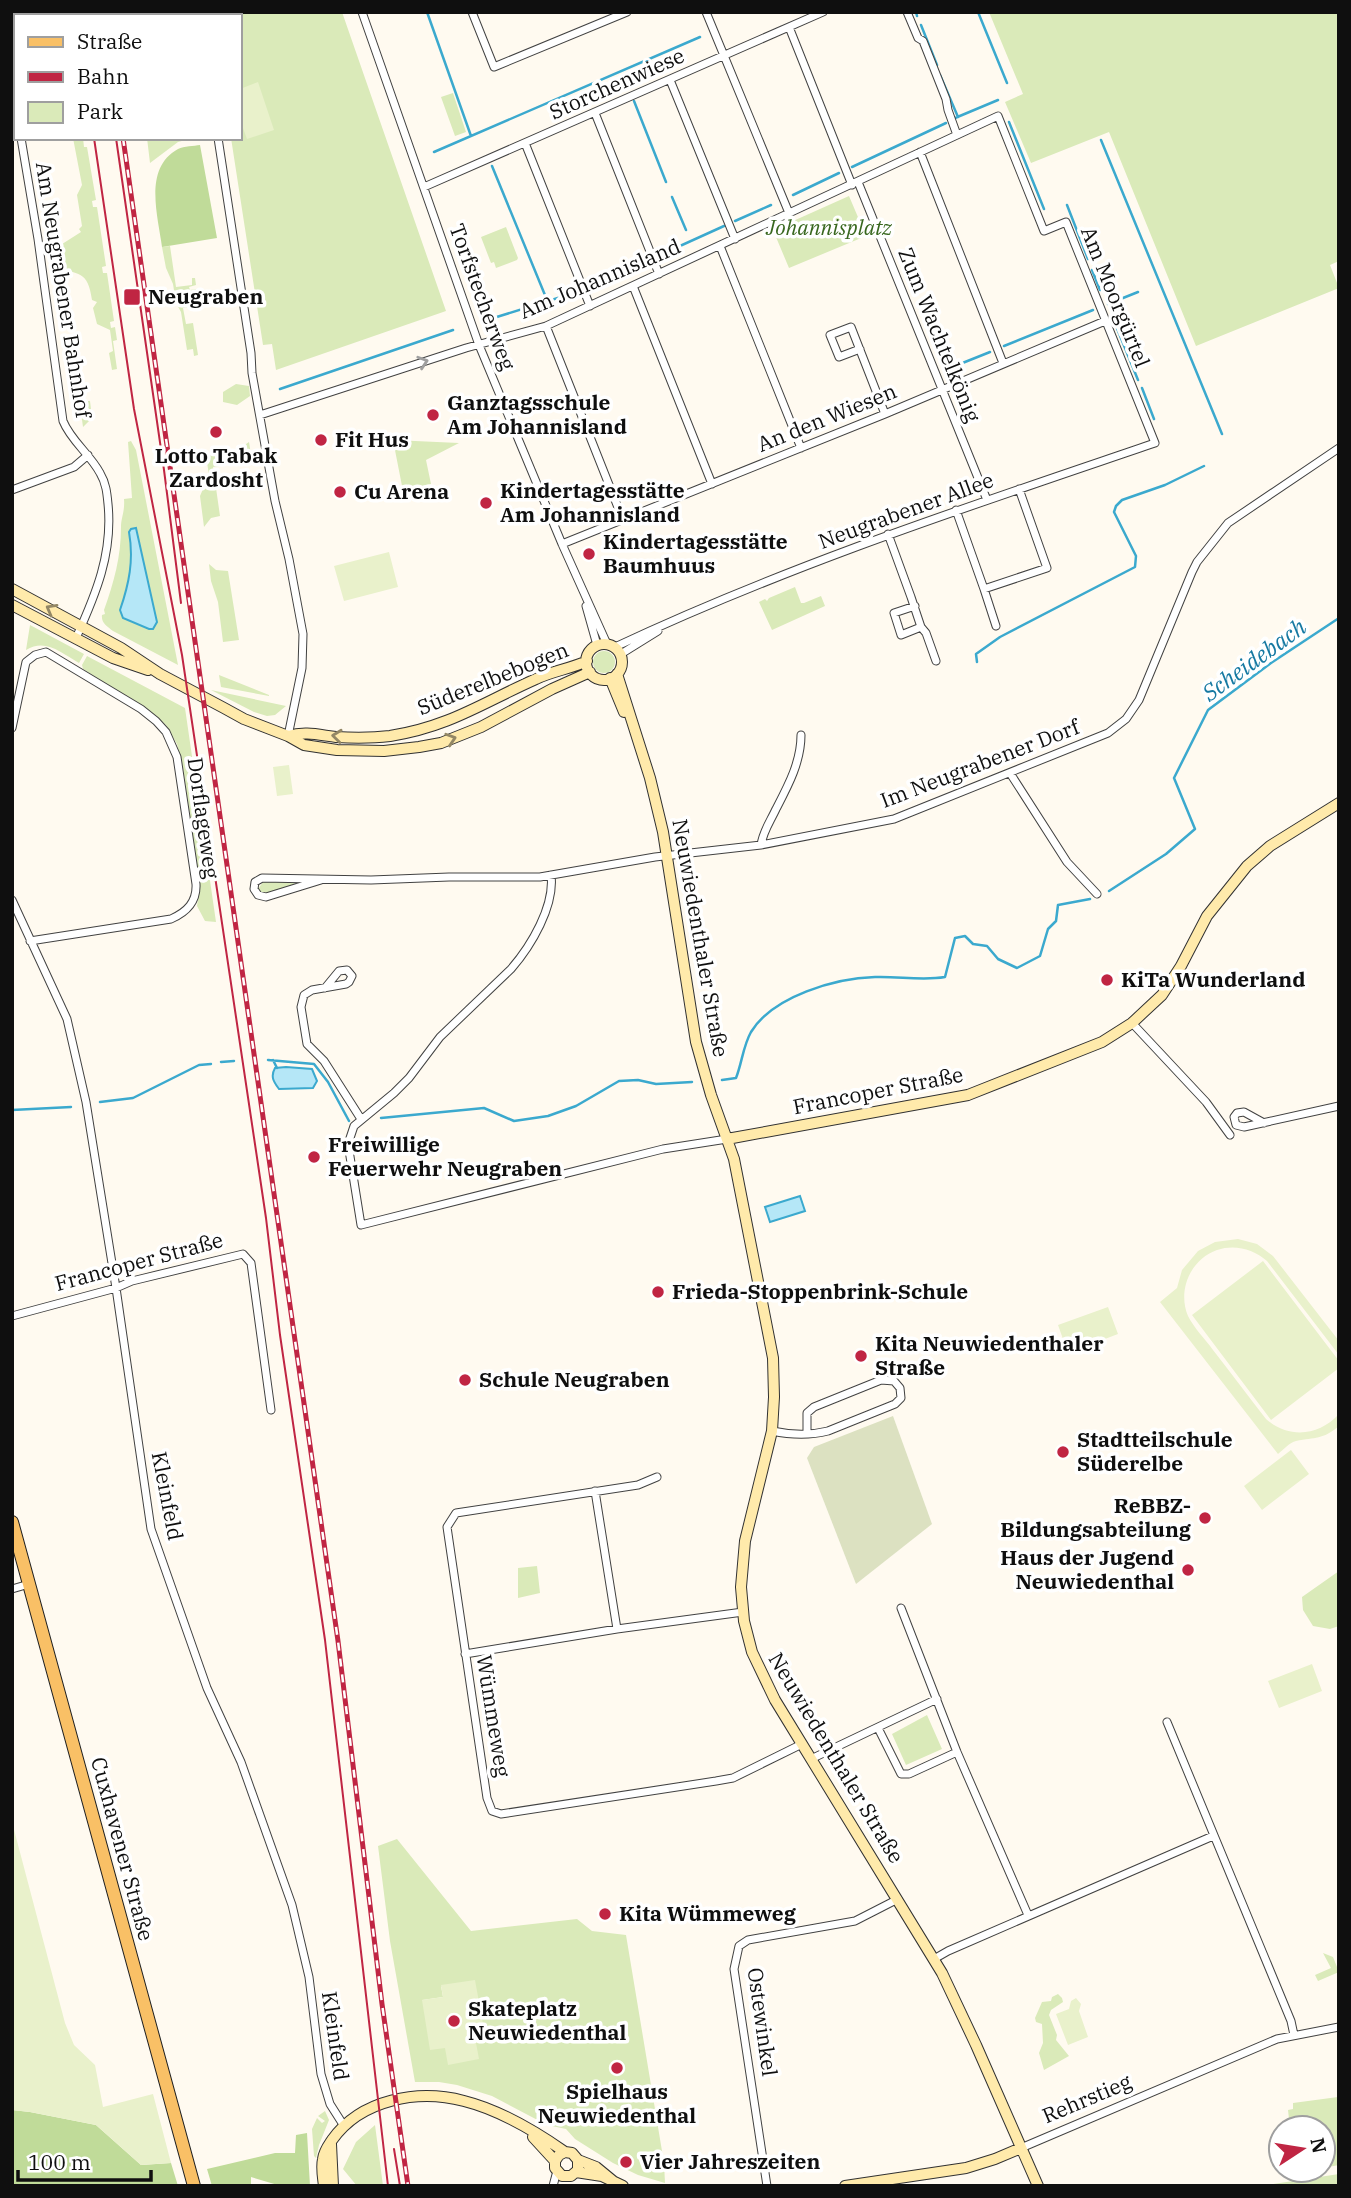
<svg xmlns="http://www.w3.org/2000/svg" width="1351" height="2198" viewBox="0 0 1351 2198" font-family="'IBM Plex Serif',serif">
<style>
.green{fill:#daeab9;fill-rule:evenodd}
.forest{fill:#c0db99}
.cemetery{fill:#dce1c1}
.pitch{fill:#e9f1cb}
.water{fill:#b5e7f7;stroke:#3ba9ce;stroke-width:2}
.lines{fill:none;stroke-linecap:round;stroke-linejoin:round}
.stream{stroke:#3ba9ce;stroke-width:2.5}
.street-casing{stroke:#424242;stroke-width:9}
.secondary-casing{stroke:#313131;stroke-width:12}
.primary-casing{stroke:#202020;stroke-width:14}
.street{stroke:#fff;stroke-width:7}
.secondary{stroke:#ffeaab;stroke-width:10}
.primary{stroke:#f9c066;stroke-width:12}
.tram{stroke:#c02543;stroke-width:2}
.rail-casing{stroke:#c02543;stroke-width:5}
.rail{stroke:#fff;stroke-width:2.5;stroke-dasharray:8;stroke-linecap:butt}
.oneway{stroke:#9f9f9f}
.oneway2{stroke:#938765}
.poi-dot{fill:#c02543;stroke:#fff;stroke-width:2.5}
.labels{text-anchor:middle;stroke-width:7;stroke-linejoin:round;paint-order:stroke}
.street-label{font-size:21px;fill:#0f0f0f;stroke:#fff}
.park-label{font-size:21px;font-style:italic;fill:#38671e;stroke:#fff}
.poi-label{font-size:21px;font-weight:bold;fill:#0f0f0f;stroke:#fff;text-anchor:start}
.water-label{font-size:23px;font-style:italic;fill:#1679a2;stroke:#fff}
</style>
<rect width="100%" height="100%" fill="#fffaf0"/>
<path class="green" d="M 127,12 L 194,12 L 194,16 L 127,16 Z
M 211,12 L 342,12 L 446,311 L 276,370 L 272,344 L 263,345 L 231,138 L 240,138 L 240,16 L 212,16 Z
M 989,12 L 1339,12 L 1339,261 L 1330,265 L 1339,288 L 1196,346 L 1109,132 L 1031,163 L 1005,102 L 1023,94 Z
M 453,93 L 466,132 L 455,136 L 441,97 Z
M 73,138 L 83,138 L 84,147 L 87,147 L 96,200 L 92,201 L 93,207 L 97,207 L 106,266 L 102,267 L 103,273 L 107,273 L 114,321 L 110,322 L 111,328 L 115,327 L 117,340 L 113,341 L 117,369 L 112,370 L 109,353 L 113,351 L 110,330 L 97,324 L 93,308 L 97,302 L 92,300 C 88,271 79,273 53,269 L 48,253 L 81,232 L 79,229 L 82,226 L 77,195 L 82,185 Z
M 147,138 L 193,138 L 178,142 L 150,163 Z
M 849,196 L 866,236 L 789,268 L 773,230 Z
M 506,227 L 518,258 L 517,260 L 496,268 L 494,262 L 491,263 L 481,237 Z
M 170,246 L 176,287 L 192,285 L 192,278 L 195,278 L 196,285 L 189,287 L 190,290 L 197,289 L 199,305 L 183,308 L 186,324 L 193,323 L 198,355 L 194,356 L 193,349 L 187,350 L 181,312 L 176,303 L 173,284 L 166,268 L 162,247 Z
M 236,384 L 249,386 L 250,396 L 237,405 L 223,402 L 223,392 Z
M 88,401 L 90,401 L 92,418 L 83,427 L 80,405 L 88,404 Z
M 393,440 L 459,443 L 426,460 L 431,484 L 403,491 Z
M 131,441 L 136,450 L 178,665 L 113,631 C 107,626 101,623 102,615 L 105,614 L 104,610 C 114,582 121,557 121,527 C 121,517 125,512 124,499 L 132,498 L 128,442 ZM 136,529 L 157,622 L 153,629 L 149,629 L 120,610 C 129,584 134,560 129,532 Z
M 249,442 L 252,461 L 213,467 L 220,516 L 211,518 L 204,527 L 200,496 L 209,475 L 206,456 L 236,451 Z
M 209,564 L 216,570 L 228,571 L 239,640 L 223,642 L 218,602 L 211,581 Z
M 795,587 L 801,603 L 804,603 L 821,596 L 825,606 L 772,630 L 759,602 L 765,599 L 767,601 L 769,598 Z
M 30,625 L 84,654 L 79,663 C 61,653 46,638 26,650 Z
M593 662a11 11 0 1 1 22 0a11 11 0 1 1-22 0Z
M 87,656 L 185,708 L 216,922 L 205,921 L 197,906 L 200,885 L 183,768 L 177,744 L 166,725 L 153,714 L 83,669 L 82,665 Z
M 219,675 L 269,695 L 269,696 L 221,687 Z
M 211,690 L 286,706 L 275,715 L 267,716 L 254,712 Z
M 293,880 L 295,882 L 294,885 L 263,894 L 258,889 L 263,882 Z
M 537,1566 L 540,1593 L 518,1598 L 518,1568 Z
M 1339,1571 L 1339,1626 L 1330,1629 L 1313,1626 L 1303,1610 L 1302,1597 Z
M 927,1715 L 942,1749 L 906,1765 L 892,1734 Z
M 397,1839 L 471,1931 L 577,1919 L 592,1931 L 626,1935 L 664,2163 L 665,2183 L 638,2175 L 613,2163 L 575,2139 L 566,2129 L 547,2125 L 492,2096 L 457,2085 L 439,2082 L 415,2082 L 390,1941 L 378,1846 ZM 441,1986 L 486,2040 L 422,2000 L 443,1997 Z
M 1323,1953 L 1333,1957 L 1339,1972 L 1318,1981 L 1315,1975 L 1331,1968 Z
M 1058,1994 L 1062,1998 L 1063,2002 L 1051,2010 L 1049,2015 L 1057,2035 L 1056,2040 L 1069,2056 L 1044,2070 L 1039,2053 L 1043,2043 L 1042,2024 L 1036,2022 L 1035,2018 L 1042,2002 L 1051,2001 L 1052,1997 Z
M 1338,2097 L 1339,2165 L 1323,2168 L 1323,2128 L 1290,2128 L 1288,2110 L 1293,2109 L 1293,2103 Z
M 325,2111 L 329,2120 L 319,2145 L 316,2158 L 314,2156 L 312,2129 L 317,2118 L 322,2123 L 325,2121 L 318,2116 Z
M 375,2125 L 383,2186 L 357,2186 L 343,2169 L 356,2142 Z
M 1339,2174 L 1339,2186 L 1261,2186 Z"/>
<path class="forest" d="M 200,145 L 217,238 L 162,247 C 158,216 143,168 178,149 C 184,146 194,146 200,145 Z
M 12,2110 L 30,2112 L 96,2125 L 141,2165 L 171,2163 L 178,2186 L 12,2186 Z
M 307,2133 L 310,2186 L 281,2186 L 251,2177 L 251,2186 L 212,2186 L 207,2169 L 275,2153 L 295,2153 L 296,2135 Z"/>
<path class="cemetery" d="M 893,1416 L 932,1524 L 856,1584 L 807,1458 L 814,1447 Z"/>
<path class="pitch" d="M 258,82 L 274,130 L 247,139 L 240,120 L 240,89 Z
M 389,552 L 398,587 L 344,601 L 334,566 Z
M 289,765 L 293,794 L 277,796 L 273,767 Z
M 1238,1239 L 1257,1244 L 1273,1256 L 1339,1341 L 1339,1355 L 1267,1261 C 1253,1249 1235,1244 1217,1250 C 1191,1259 1177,1290 1188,1316 C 1194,1328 1205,1339 1213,1350 C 1231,1373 1248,1396 1266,1419 C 1289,1439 1319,1436 1339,1414 L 1339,1426 C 1322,1440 1316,1437 1296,1441 C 1290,1442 1283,1450 1278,1454 L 1160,1302 L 1177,1288 L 1182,1270 L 1198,1251 L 1215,1242 Z
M 1263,1261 L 1339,1361 L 1339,1368 L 1271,1420 L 1192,1315 Z
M 1108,1307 L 1118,1334 L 1068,1353 L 1058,1325 Z
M 1291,1450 L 1309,1474 L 1262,1510 L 1244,1486 Z
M 1312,1664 L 1322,1691 L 1279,1708 L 1268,1681 Z
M 12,1822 L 65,2023 L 74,2045 L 95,2065 L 103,2107 L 153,2094 L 171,2163 L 141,2165 L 96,2125 L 30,2112 L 12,2110 Z
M 475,1980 L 486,2041 L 476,2043 L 479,2059 L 448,2065 L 445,2048 L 430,2050 L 422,2000 L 443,1997 L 441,1985 Z
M 1076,1998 L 1081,2004 L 1079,2011 L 1088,2037 L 1068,2045 L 1056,2014 L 1069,2009 L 1071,2001 Z"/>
<path class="water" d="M 136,528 L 157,622 L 153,629 L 149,629 L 123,618 L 120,610 C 129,584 134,560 129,532 L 131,529 Z
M 286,1067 L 312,1069 L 317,1081 L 313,1088 L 279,1089 C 274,1082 270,1077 275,1068 Z
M 800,1196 L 805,1211 L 770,1222 L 765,1207 Z"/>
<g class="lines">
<path class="stream" d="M 427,12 L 471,136
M 916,12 L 917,16
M 978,12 L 1007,83
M 921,25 L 937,65
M 940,75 L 958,117
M 634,101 L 666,182
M 955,118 L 998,100
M 1009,122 L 1044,209
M 1101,140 L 1222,434
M 434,152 L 700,37
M 492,166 L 547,300
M 852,167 L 946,123
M 793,195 L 839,173
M 672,197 L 686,230
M 1067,205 L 1088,259
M 735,221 L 771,205
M 658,256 L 724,226
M 1092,270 L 1100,290
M 590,288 L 647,261
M 1108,304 L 1138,292
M 1112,316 L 1138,380
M 487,320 L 577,292
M 1004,346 L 1093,310
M 950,368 L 990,352
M 1142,388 L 1154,419
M 280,389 L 453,330
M 977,662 L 976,654 L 1000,637 L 1135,567 L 1136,556 L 1114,512 L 1116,506 L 1122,500 L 1165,485 L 1204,466
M 1109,891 L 1166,854 L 1195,829 L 1174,778 L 1208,710 L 1271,663 L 1339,618
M 268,1060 L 314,1064 L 328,1082 L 349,1121
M 273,1060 L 277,1068
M 221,1062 L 234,1061
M 722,1080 L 736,1078 C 742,1063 743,1046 751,1032 C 773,996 836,978 875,977 C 898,976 922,981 945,977 L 955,938 L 965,936 L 973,944 L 987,946 L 998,959 L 1017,968 L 1040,956 L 1048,929 L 1056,921 L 1058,905 L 1090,899
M 100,1102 L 133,1098 L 199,1065 L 211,1064
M 12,1110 L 71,1107
M 381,1118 L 484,1108 L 514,1121 L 548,1116 L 576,1106 L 619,1081 L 638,1080 L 656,1084 L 692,1082"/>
<defs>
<path id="street" d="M 199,12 L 199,16
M 362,12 L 479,345 L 562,544 L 607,644
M 472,12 L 494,67 L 627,12
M 706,12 L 789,213
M 907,12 L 918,38 L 923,41 L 946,99 L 948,110 L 957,135
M 789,27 L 852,185
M 670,80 L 735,239
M 12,110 L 16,117
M 595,113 L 659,274
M 21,138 L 38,239 L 63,421 C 71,441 90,454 100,473 C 106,483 107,493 108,504 C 113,553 96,594 76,638
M 218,138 L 251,353 L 252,373 L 275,501 L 289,559 L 303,634 L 302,668 L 288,736
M 525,143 L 590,306
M 920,152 L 1003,363
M 858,182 L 987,500
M 424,187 L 823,12
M 720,246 L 801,448
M 633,286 L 712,484
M 546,326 L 623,520
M 860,349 L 839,357 L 830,335 L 851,327 L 885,414
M 260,415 L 466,348 L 546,326 L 998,116 L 1044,231 L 1066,222 L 1155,443 C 973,505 789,565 615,647
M 12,490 L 74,467 L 88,455
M 956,510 L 984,589 L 1047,568 L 1019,489
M 888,534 L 911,597 L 921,627 L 901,635 L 894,613 L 915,606
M 562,544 L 885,414 L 1105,321
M 984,589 L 996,626
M 586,606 L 597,645
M 921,627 L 926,633 L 936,661
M 621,654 L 658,631
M 12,728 L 26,662 L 35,655 L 46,652 L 141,709 L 156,721 L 166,732 L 177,757 L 196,884 C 197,902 187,912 171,919 L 30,941
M 1010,773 L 1067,862 L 1097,894
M 761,845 C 763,831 770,822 776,809 C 788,786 801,762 801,735
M 551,875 C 555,906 531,946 511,969 L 440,1037 L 409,1078 L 394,1093 L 354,1126 L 348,1144 L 361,1225 L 663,1149 L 727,1139
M 321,880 L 266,897 L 258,895 L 254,889 L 255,882 L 262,878 L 371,880 L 449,877 L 540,877 L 655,857 L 761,845 L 894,819 L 1108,733 L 1126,719 L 1139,700 L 1192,572 L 1197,562 L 1228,523 L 1339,448
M 12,900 L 67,1019 L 86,1102 L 116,1288 L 151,1529 L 207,1688 L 241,1762 L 292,1905 L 309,1977 L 321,2074 L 330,2104 L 344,2126
M 325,988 L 339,971 L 347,970 L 352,976 L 349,982 L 346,984 L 312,990 L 304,995 L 301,1007 L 307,1044 L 324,1061 L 361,1119
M 1132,1023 L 1206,1102 L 1230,1135
M 1264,1123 L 1244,1112 L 1237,1113 L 1234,1117 L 1236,1125 L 1244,1127 L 1339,1106
M 12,1316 L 116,1288 L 132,1281 L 243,1254 L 251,1263 L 271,1410
M 772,1431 C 791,1435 808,1436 828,1431 L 895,1404 L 901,1398 L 900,1388 L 894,1381 L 881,1380 L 814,1407 L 807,1413 L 807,1434
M 657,1477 L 638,1485 L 456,1513 L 447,1527 L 487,1798 L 492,1811 L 501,1814 L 716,1781 L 733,1778 L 802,1744
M 595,1491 L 617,1629
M 12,1589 L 29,1584
M 901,1608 L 957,1752 L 1028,1915
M 465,1654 L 617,1629 L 743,1612
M 1167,1722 L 1291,2021 L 1294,2035
M 878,1728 L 901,1774 L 909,1774 L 957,1752
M 811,1759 L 937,1699
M 934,1959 L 948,1951 L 1213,1836
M 1021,2148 L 1277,2039 L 1339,2027
M 553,2186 L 557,2171
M 767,2186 L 734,1969 L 739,1946 L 748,1940 L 855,1921 L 898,1899"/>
<path id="secondary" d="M 12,589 L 121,648 L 160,674 L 224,708 L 244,719 L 288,736 L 304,745 L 337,750 L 384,751 L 419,747 L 441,743 L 481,727 L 552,689 L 590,672
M 12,605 L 113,658 L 148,670
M586 662a18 18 0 1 1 36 0a18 18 0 1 1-36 0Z
M 617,674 L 650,778 L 663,832 L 696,1042 L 711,1095 L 734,1159 L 773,1358 L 774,1397 L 772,1431 L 745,1541 L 741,1587 L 744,1621 L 752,1652 L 775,1700 L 942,1973 L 976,2045 L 1038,2186
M 610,678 L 624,712
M 288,736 C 305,731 319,735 336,737 C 354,738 373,738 390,736 C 449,727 484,702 536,679 C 552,671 570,669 587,661
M 727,1139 L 968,1095 L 1102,1042 L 1132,1023 L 1162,995 L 1181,966 L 1207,916 L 1247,866 L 1270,846 L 1339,803
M 533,2137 L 555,2161
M 331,2144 L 333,2186
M 578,2160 L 578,2170 L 571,2176 L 562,2176 L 555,2168 L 555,2161 L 559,2155 L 565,2152 L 572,2153 L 578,2160 L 596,2167 L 613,2181
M 576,2172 L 602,2176 L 623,2186
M 324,2186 C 323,2177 321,2168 323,2159 C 324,2151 328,2146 332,2140 C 361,2099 418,2089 464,2101 C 500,2110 535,2131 565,2152
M 845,2186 L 966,2168 L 995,2159 L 1021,2148"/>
<path id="primary" d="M 12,1522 L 194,2186"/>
</defs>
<use href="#street" class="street-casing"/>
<use href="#secondary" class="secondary-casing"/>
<use href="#primary" class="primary-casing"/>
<use href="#street" class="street"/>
<use href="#secondary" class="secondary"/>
<use href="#primary" class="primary"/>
<path class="tram" d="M 76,12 L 76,16
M 98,12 L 98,16
M 94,138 L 134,409 L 182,655 L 266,1218 L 280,1335 L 325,1640 L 388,2186
M 116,138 L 164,470 L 181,603
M 394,2149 L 400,2186"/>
<defs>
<path id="rail" d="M 114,12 L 114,16
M 123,138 L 338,1641 L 382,2004 L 408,2186"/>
</defs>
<use href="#rail" class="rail-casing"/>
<use href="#rail" class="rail"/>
</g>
<defs><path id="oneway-chevron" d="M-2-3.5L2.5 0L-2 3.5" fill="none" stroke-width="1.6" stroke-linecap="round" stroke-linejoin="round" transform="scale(1.75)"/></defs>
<use class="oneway" href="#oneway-chevron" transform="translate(423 362) rotate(-18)"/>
<g class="oneway2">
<use href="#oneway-chevron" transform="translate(51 609) rotate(-151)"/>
<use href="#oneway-chevron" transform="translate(337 736) rotate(-174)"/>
<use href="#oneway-chevron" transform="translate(451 739) rotate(-18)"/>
</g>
<g class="poi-dot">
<rect x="123" y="288" width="18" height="18" rx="3.5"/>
<circle cx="433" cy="415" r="7"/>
<circle cx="216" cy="432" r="7"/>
<circle cx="321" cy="440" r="7"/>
<circle cx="340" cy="492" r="7"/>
<circle cx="486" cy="503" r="7"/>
<circle cx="589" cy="554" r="7"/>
<circle cx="1107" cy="980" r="7"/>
<circle cx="314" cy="1157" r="7"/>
<circle cx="658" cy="1292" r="7"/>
<circle cx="861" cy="1356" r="7"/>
<circle cx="465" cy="1380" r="7"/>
<circle cx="1063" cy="1452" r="7"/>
<circle cx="1205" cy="1518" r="7"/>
<circle cx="1188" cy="1570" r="7"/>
<circle cx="605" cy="1914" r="7"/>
<circle cx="454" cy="2021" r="7"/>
<circle cx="617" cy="2068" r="7"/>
<circle cx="626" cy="2162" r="7"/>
</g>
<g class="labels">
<g class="street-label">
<text transform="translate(617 84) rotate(-24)" y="7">Storchenwiese</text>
<text transform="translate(600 279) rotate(-23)" y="7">Am Johannisland</text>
<text transform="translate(63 290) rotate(81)" y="7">Am Neugrabener Bahnhof</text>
<text transform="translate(482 297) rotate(70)" y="7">Torfstecherweg</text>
<text transform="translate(1115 297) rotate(68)" y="7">Am Moorgürtel</text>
<text transform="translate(939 335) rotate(68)" y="7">Zum Wachtelkönig</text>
<text transform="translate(827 418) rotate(-22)" y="7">An den Wiesen</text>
<text transform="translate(906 511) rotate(-20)" y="7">Neugrabener Allee</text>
<text transform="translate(493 679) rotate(-22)" y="7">Süderelbebogen</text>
<text transform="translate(980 764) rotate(-21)" y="7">Im Neugrabener Dorf</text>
<text transform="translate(203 818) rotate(82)" y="7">Dorflageweg</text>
<text transform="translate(700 938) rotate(80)" y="7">Neuwiedenthaler Straße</text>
<text transform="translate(878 1091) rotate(-11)" y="7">Francoper Straße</text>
<text transform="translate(139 1262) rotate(-15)" y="7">Francoper Straße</text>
<text transform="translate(167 1496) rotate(79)" y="7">Kleinfeld</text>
<text transform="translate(493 1716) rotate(81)" y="7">Wümmeweg</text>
<text transform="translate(836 1758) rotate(59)" y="7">Neuwiedenthaler Straße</text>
<text transform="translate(122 1849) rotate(75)" y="7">Cuxhavener Straße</text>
<text transform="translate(762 2022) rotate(82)" y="7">Ostewinkel</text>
<text transform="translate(335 2036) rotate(82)" y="7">Kleinfeld</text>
<text transform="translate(1087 2099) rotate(-23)" y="7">Rehrstieg</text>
</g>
<g class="park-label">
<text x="829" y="235">Johannisplatz</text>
</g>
<g class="poi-label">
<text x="148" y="304">Neugraben</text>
<text x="447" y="410">Ganztagsschule<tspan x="447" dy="24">Am Johannisland</tspan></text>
<text x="335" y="447">Fit Hus</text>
<text x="216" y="463" text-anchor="middle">Lotto Tabak<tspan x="216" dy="24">Zardosht</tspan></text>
<text x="500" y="498">Kindertagesstätte<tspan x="500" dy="24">Am Johannisland</tspan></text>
<text x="354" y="499">Cu Arena</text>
<text x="603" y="549">Kindertagesstätte<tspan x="603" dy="24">Baumhuus</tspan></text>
<text x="1121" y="987">KiTa Wunderland</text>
<text x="328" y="1152">Freiwillige<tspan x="328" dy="24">Feuerwehr Neugraben</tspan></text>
<text x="672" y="1299">Frieda-Stoppenbrink-Schule</text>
<text x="875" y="1351">Kita Neuwiedenthaler<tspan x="875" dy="24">Straße</tspan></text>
<text x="479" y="1387">Schule Neugraben</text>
<text x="1077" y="1447">Stadtteilschule<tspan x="1077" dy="24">Süderelbe</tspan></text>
<text x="1191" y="1513" text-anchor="end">ReBBZ-<tspan x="1191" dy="24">Bildungsabteilung</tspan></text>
<text x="1174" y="1565" text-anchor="end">Haus der Jugend<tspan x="1174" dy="24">Neuwiedenthal</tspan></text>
<text x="619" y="1921">Kita Wümmeweg</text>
<text x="468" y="2016">Skateplatz<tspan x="468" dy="24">Neuwiedenthal</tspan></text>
<text x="617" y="2099" text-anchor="middle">Spielhaus<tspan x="617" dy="24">Neuwiedenthal</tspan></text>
<text x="640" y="2169">Vier Jahreszeiten</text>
</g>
<g class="water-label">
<text transform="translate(1254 660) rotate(-36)" y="8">Scheidebach</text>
</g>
</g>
<rect width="1351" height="2198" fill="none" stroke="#0f0f0f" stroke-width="28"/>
<rect x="14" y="14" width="228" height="126" fill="#ffffff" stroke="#9f9f9f" stroke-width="2"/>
<rect x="28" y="37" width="35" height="10" fill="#f9c066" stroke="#9f9f9f" stroke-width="2"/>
<text x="77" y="49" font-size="21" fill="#0f0f0f">Straße</text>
<rect x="28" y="72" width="35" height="10" fill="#c02543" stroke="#9f9f9f" stroke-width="2"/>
<text x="77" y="84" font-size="21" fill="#0f0f0f">Bahn</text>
<rect x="28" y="102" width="35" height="21" fill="#daeab9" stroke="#9f9f9f" stroke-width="2"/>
<text x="77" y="119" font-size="21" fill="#0f0f0f">Park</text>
<g transform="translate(1302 2149) rotate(78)"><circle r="33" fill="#ffffff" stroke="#9f9f9f" stroke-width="2"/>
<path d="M0-5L12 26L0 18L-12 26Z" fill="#c02543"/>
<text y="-10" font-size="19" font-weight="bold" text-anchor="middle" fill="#0f0f0f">N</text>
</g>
<path d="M18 2170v10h133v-10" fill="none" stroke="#0f0f0f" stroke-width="3.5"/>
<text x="28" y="2170" font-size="21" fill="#0f0f0f" stroke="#ffffff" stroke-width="5" paint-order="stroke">100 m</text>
</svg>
